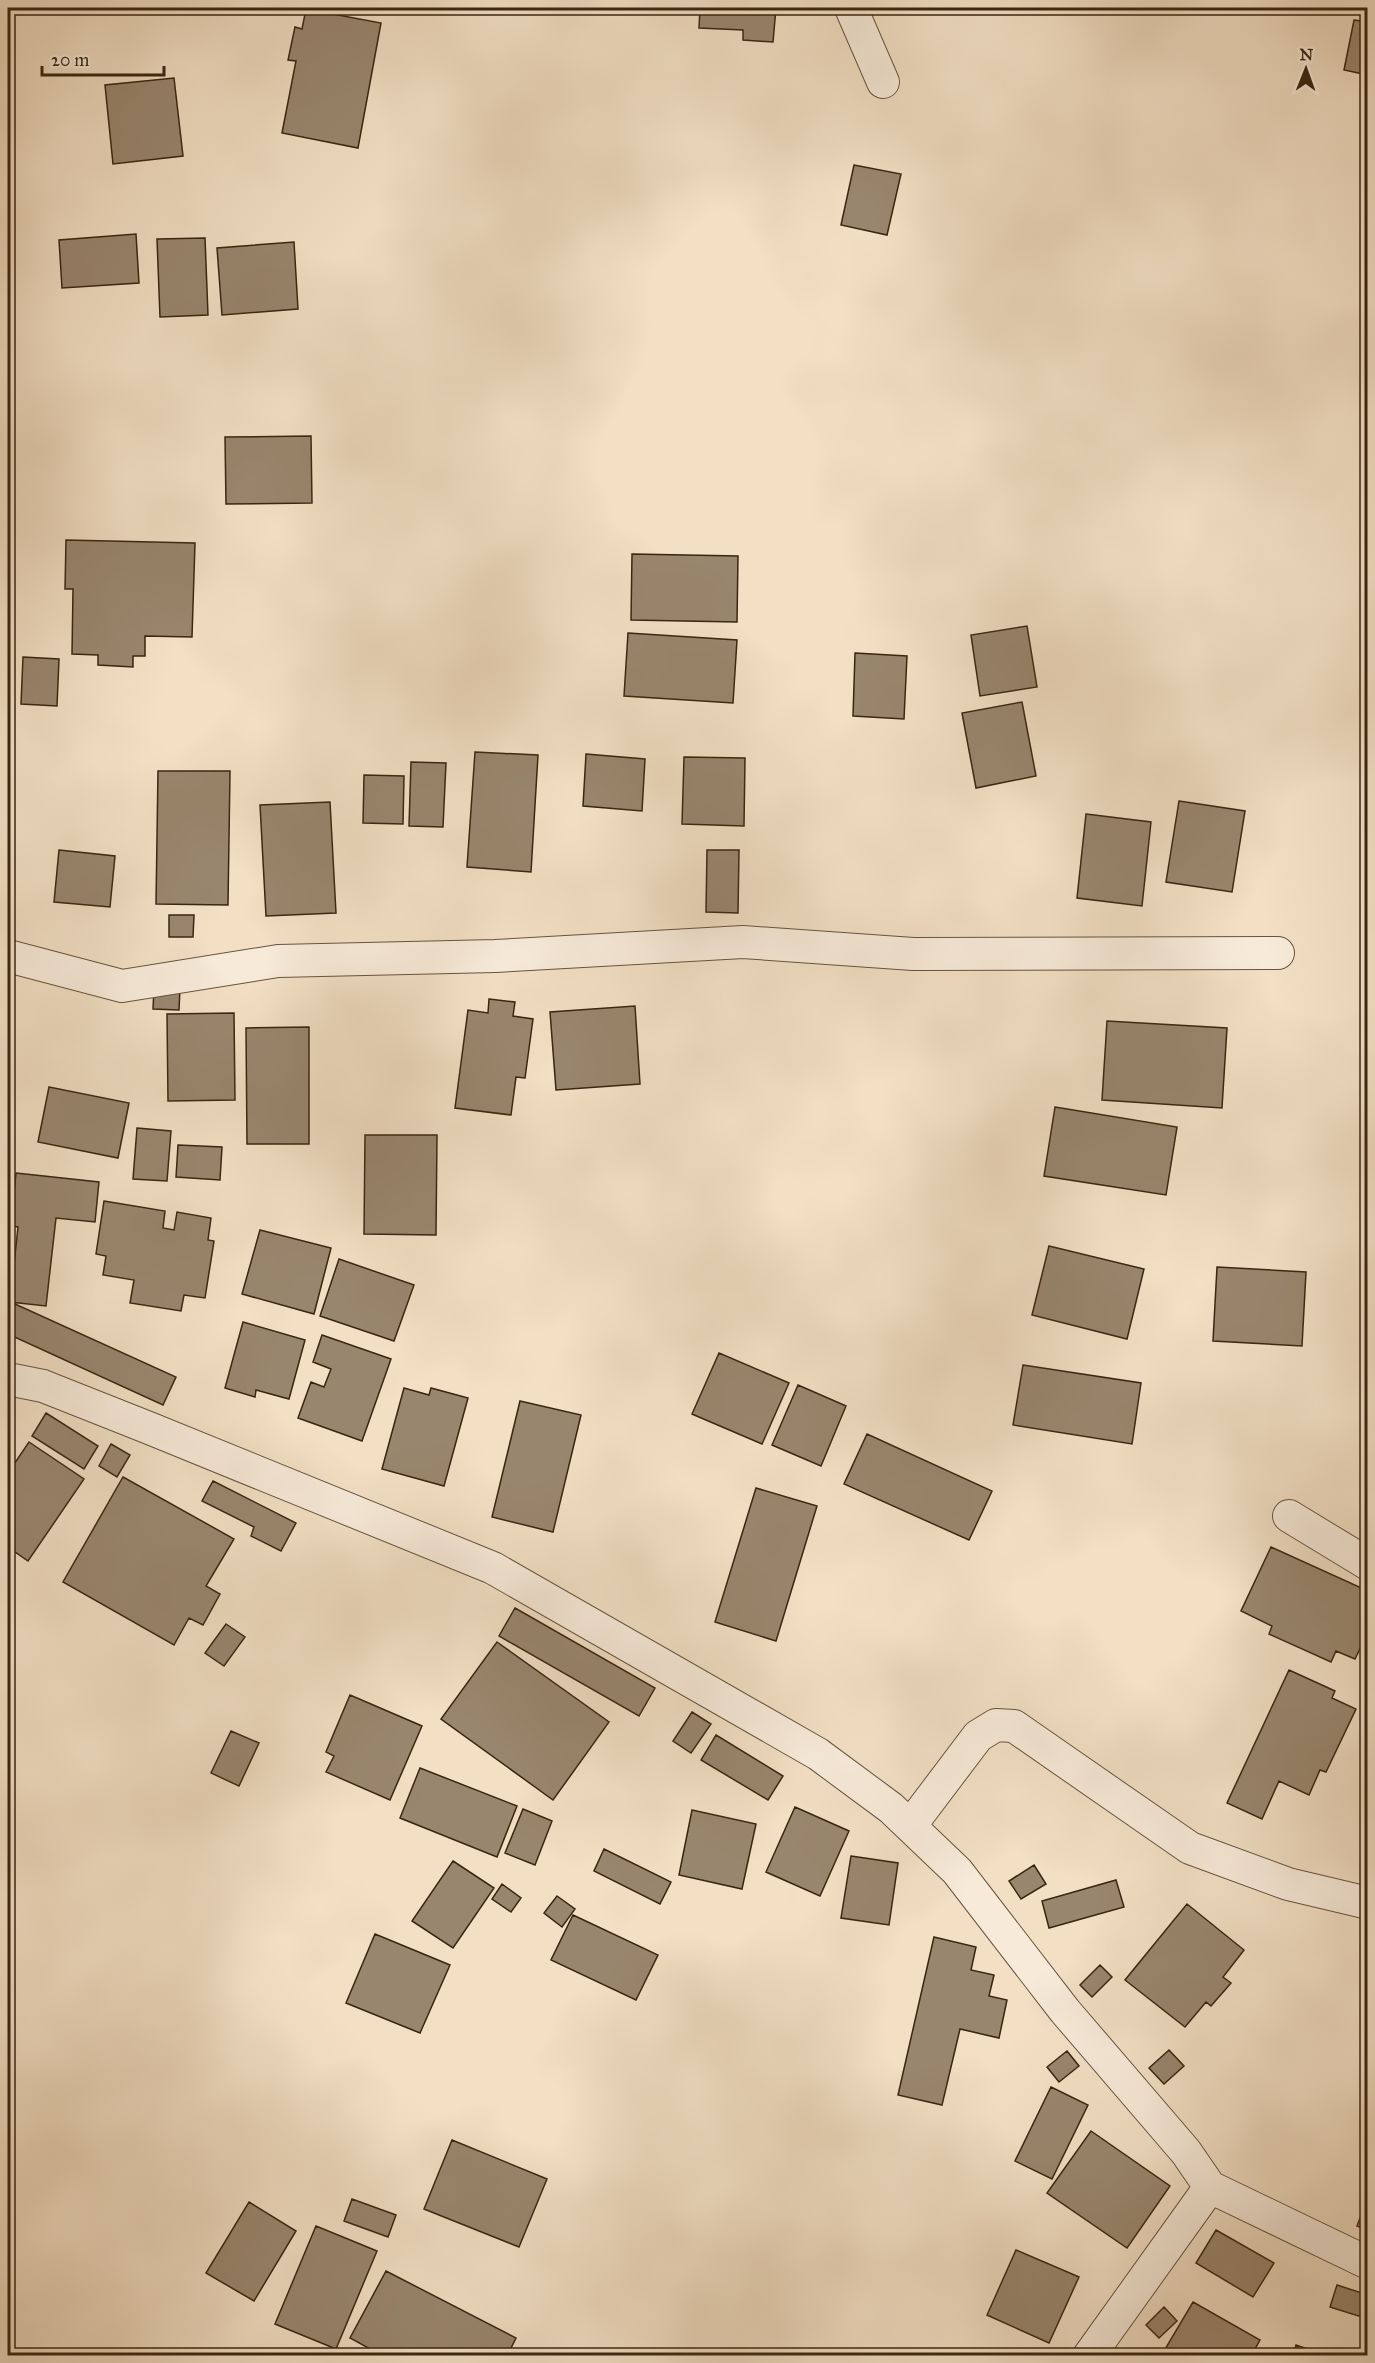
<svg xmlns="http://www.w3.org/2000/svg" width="1375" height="2363" viewBox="0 0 1375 2363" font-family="'IM FELL Great Primer',serif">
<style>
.building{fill:#99866e;stroke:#392611;stroke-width:1.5}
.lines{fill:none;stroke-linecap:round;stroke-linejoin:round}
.street-casing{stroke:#67543e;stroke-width:34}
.street{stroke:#f7ead9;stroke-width:32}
</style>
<rect width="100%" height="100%" fill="#f2dfc4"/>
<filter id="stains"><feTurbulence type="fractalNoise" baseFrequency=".00333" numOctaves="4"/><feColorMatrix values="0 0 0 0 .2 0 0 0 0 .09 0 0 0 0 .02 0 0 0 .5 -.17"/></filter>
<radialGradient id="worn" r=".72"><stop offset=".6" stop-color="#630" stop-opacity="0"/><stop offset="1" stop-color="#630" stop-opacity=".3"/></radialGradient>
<path class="building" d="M 50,8 L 93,8 L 51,12 Z
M 700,8 L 776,8 L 773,42 L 743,40 L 743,30 L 699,28 Z
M 306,9 L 381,23 L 358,148 L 282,133 L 296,61 L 288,60 L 295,27 L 302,29 Z
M 1354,20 L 1368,22 L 1368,75 L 1344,70 Z
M 174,78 L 183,156 L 113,164 L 105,85 Z
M 854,165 L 901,174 L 887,235 L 841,225 Z
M 136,234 L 139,283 L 62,288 L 59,240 Z
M 205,238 L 208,315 L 160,317 L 157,239 Z
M 294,242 L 298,309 L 222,315 L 217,248 Z
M 311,436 L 312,503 L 226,504 L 225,437 Z
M 66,540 L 195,543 L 192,637 L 145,636 L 145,656 L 133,656 L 133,667 L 98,665 L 98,655 L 72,654 L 73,589 L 65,589 Z
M 632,554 L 738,556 L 737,622 L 631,620 Z
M 1027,626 L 1037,687 L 980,696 L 971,635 Z
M 628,633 L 737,640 L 733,703 L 624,696 Z
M 855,653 L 907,656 L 904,719 L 853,716 Z
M 23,657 L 59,659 L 57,706 L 21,704 Z
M 1022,702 L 1036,776 L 976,788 L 962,713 Z
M 475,752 L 538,755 L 531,872 L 467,867 Z
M 586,754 L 645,759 L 642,811 L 583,806 Z
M 684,757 L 745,758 L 744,826 L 682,824 Z
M 411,762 L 446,763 L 443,827 L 409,826 Z
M 158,771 L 230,771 L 228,905 L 156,904 Z
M 364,775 L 404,776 L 403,824 L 363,823 Z
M 1179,801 L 1245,811 L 1232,892 L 1166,882 Z
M 330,802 L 336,913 L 266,916 L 260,805 Z
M 1086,814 L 1151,822 L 1142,906 L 1077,898 Z
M 59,850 L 115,856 L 110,907 L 54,902 Z
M 707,850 L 739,850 L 738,913 L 706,912 Z
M 169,915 L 194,915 L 193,937 L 169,937 Z
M 154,988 L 180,989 L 179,1010 L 153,1009 Z
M 489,999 L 515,1002 L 513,1016 L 533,1019 L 525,1078 L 516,1077 L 511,1115 L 455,1108 L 468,1010 L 488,1013 Z
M 635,1006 L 640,1084 L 556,1090 L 550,1012 Z
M 234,1013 L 235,1100 L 168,1101 L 167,1014 Z
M 1107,1021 L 1227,1028 L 1222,1108 L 1102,1100 Z
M 309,1027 L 309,1144 L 247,1144 L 246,1028 Z
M 49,1087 L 129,1103 L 118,1158 L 38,1142 Z
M 1055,1107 L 1177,1127 L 1166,1195 L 1044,1176 Z
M 137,1128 L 171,1131 L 167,1181 L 133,1179 Z
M 365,1135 L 437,1135 L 436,1235 L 364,1234 Z
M 178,1145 L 222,1147 L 220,1180 L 176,1177 Z
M 16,1173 L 99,1182 L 95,1222 L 56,1218 L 46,1306 L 10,1302 L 18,1227 L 11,1226 Z
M 104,1201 L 165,1211 L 163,1228 L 174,1230 L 177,1212 L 211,1218 L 208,1240 L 214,1241 L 205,1298 L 184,1295 L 181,1311 L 130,1303 L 134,1280 L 103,1275 L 106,1256 L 96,1254 Z
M 260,1230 L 331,1248 L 314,1314 L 242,1294 Z
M 1049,1246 L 1144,1269 L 1127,1339 L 1032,1315 Z
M 339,1259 L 414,1285 L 394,1341 L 320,1316 Z
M 1217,1267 L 1306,1272 L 1302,1346 L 1213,1341 Z
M 15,1304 L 176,1377 L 163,1405 L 8,1334 L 8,1320 Z
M 243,1322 L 305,1340 L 289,1399 L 256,1390 L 255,1397 L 225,1388 Z
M 322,1335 L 391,1359 L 362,1441 L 298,1418 L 311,1382 L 324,1387 L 331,1369 L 313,1362 Z
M 719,1353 L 789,1383 L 762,1444 L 692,1414 Z
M 1023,1365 L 1141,1383 L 1132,1444 L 1013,1425 Z
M 798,1385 L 846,1406 L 821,1466 L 772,1445 Z
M 404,1388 L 429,1395 L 431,1388 L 468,1398 L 444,1486 L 382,1469 Z
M 520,1401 L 581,1415 L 553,1532 L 492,1517 Z
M 46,1413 L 98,1446 L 84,1469 L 32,1436 Z
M 867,1434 L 992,1491 L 969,1540 L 844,1484 Z
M 29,1442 L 84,1479 L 28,1561 L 8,1547 L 8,1473 Z
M 111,1444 L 130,1455 L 117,1477 L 99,1466 Z
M 123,1477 L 234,1539 L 206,1586 L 220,1594 L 203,1625 L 189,1618 L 174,1645 L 63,1582 Z
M 213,1481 L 296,1523 L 281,1551 L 251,1536 L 254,1527 L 202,1501 Z
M 756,1488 L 817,1506 L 776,1641 L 715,1622 Z
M 1271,1547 L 1368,1591 L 1368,1632 L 1355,1659 L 1336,1651 L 1331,1662 L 1269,1634 L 1272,1626 L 1241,1611 Z
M 515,1608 L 655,1688 L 639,1716 L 499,1636 Z
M 226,1624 L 245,1637 L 224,1666 L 205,1653 Z
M 497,1642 L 609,1722 L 553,1800 L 441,1719 Z
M 1289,1670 L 1335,1691 L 1332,1698 L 1356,1709 L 1326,1772 L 1320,1770 L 1309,1795 L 1279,1781 L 1262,1819 L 1227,1803 Z
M 350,1695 L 422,1726 L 390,1800 L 326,1772 L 334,1756 L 326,1752 Z
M 692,1712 L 711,1724 L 691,1753 L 673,1741 Z
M 231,1731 L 259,1743 L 239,1786 L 211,1773 Z
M 716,1735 L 783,1776 L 768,1800 L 701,1760 Z
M 420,1768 L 517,1806 L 497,1857 L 400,1818 Z
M 795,1807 L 849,1831 L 820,1896 L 766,1872 Z
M 523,1809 L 552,1821 L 535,1865 L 505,1853 Z
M 692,1810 L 756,1824 L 742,1889 L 679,1875 Z
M 604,1849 L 671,1882 L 660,1904 L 594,1871 Z
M 851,1856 L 898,1863 L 889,1925 L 841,1918 Z
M 453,1861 L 494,1888 L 453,1948 L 412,1921 Z
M 1034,1865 L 1046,1884 L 1021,1899 L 1009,1881 Z
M 1116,1880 L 1124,1907 L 1049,1928 L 1042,1901 Z
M 502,1884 L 521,1898 L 511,1912 L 492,1899 Z
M 557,1896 L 575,1909 L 562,1927 L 544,1913 Z
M 1187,1904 L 1244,1950 L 1223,1977 L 1231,1983 L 1211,2006 L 1206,2002 L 1185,2027 L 1125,1980 Z
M 573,1915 L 658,1955 L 636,2000 L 551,1960 Z
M 375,1934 L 450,1965 L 420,2033 L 346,2003 Z
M 934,1937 L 976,1947 L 971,1970 L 994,1975 L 989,1996 L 1007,2000 L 999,2038 L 960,2029 L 942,2105 L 898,2095 Z
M 1100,1965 L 1112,1977 L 1092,1997 L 1080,1985 Z
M 1169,2050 L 1184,2066 L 1164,2084 L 1149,2068 Z
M 1067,2051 L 1079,2066 L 1059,2082 L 1047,2067 Z
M 1051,2087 L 1088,2105 L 1052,2179 L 1015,2161 Z
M 1091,2131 L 1170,2186 L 1127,2248 L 1047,2193 Z
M 452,2140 L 547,2179 L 519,2247 L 424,2209 Z
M 352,2199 L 396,2215 L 388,2237 L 344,2221 Z
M 1367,2200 L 1368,2200 L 1368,2230 L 1357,2226 Z
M 249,2202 L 296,2231 L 254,2301 L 206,2273 Z
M 316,2226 L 377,2251 L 336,2349 L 275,2324 Z
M 1216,2230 L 1274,2263 L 1253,2297 L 1196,2263 Z
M 1016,2250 L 1079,2277 L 1049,2343 L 987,2315 Z
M 386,2271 L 516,2338 L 507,2356 L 383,2356 L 350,2338 Z
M 1337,2285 L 1368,2295 L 1368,2319 L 1330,2307 Z
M 1193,2302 L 1260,2340 L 1251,2356 L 1161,2356 Z
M 1164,2307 L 1177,2321 L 1159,2338 L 1146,2325 Z
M 1296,2345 L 1328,2356 L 1293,2356 Z"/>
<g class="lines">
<defs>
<path id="street" d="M 851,8 L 883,82
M 8,956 L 122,986 L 278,961 L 495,956 L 743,942 L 913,954 L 1278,953
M 8,1379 L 43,1386 L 149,1428 L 493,1568 L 818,1754 L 891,1808 L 957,1871 L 1065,2011 L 1186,2152 L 1210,2187 L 1368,2263
M 1289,1516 L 1368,1564
M 910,1826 L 978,1736 L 996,1725 L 1014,1726 L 1190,1848 L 1288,1884 L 1368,1903
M 1089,2356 L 1210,2187"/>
</defs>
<use href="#street" class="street-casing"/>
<use href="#street" class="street"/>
</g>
<rect width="1375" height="2363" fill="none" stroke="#f2dfc4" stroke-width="30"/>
<rect x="9" y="9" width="1357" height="2345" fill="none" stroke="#392611" stroke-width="3"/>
<rect x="15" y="15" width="1345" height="2333" fill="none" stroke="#392611" stroke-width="1.5"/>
<g transform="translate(1306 69) rotate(1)" stroke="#f7ead9" stroke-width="4.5" paint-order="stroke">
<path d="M0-4.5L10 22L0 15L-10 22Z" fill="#392611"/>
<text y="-9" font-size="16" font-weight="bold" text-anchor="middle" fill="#392611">N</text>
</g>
<path d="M42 66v9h122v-9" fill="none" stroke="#392611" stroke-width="3"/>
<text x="51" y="66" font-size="18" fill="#392611" stroke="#f7ead9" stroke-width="4.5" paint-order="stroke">20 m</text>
<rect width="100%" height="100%" filter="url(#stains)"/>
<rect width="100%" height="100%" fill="url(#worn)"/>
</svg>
